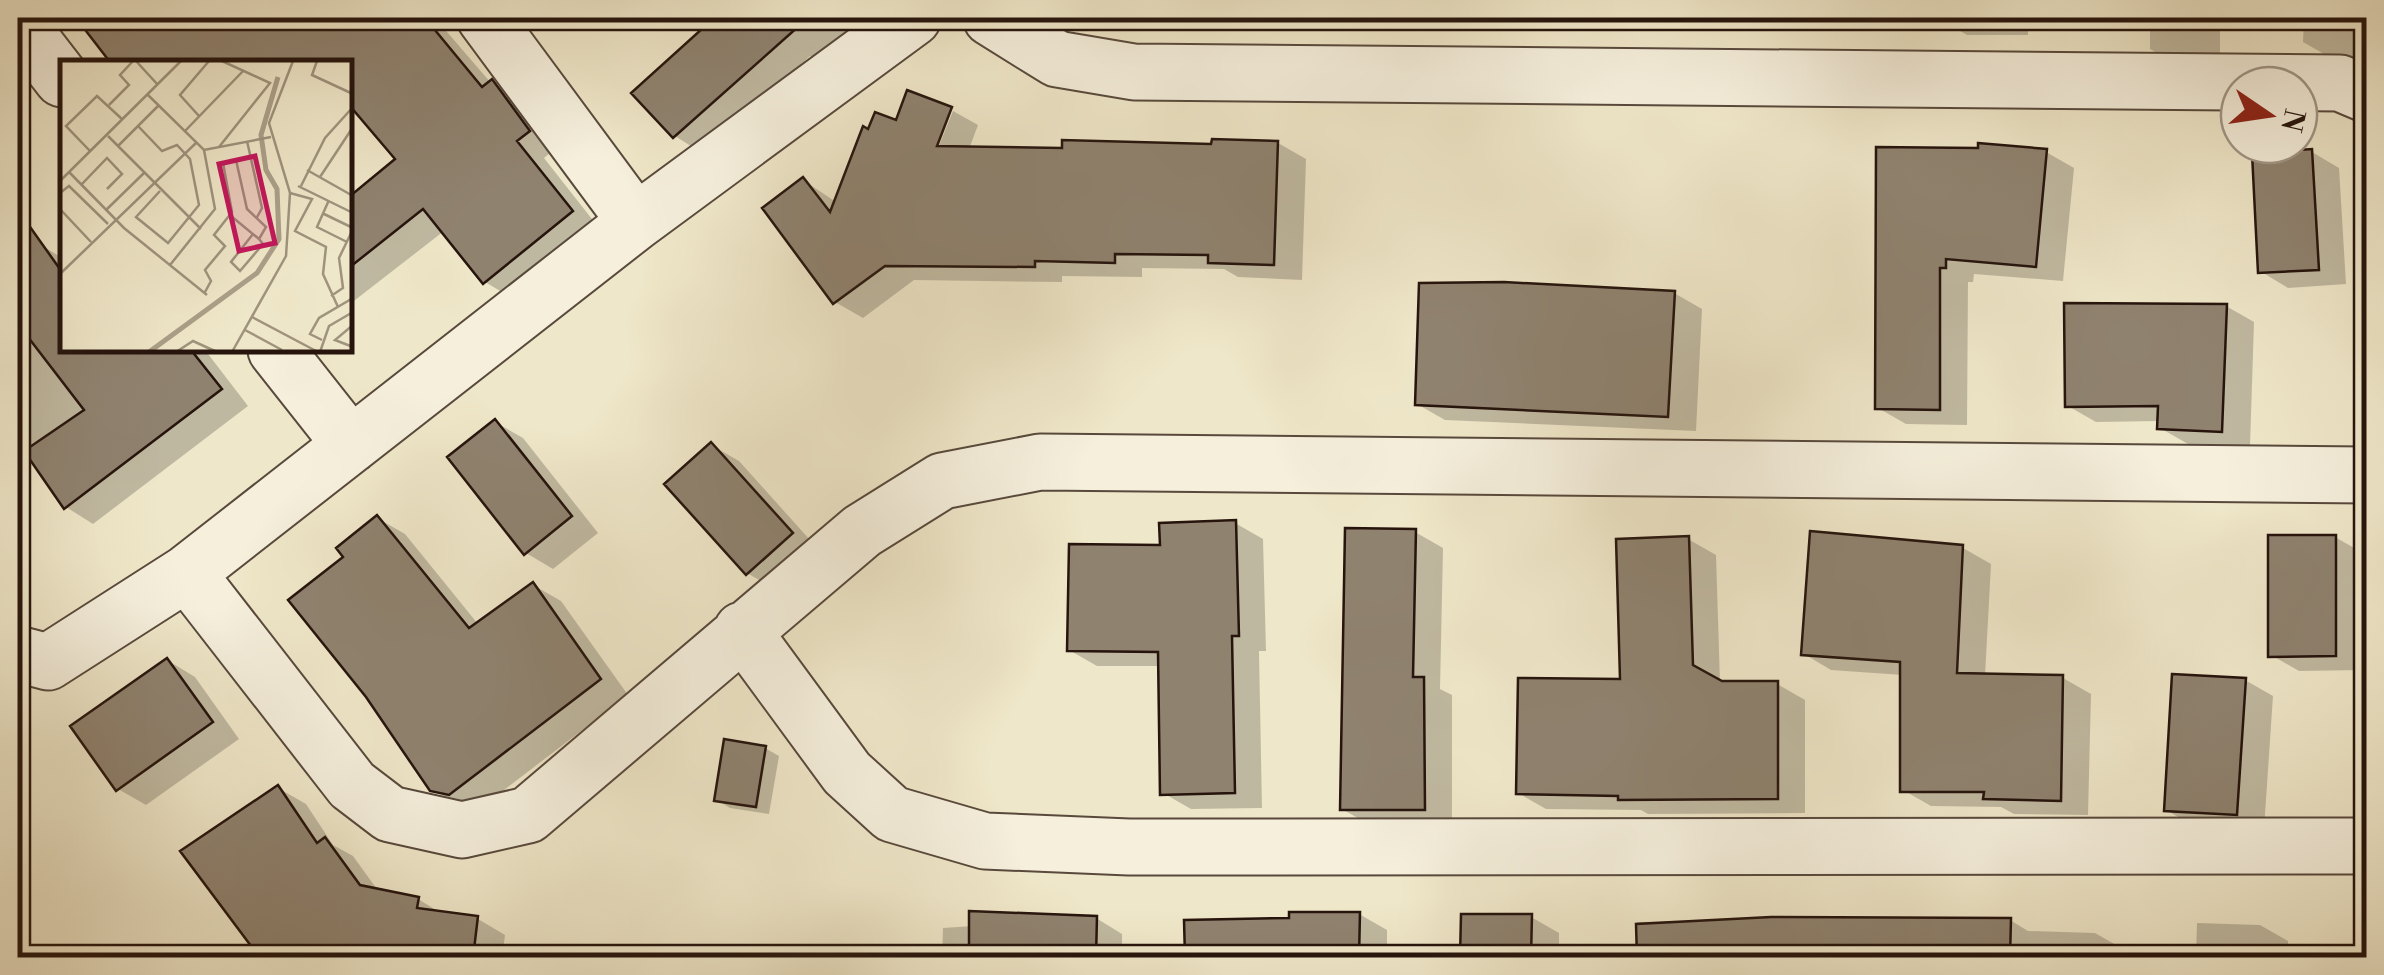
<svg xmlns="http://www.w3.org/2000/svg" width="2384" height="975" viewBox="0 0 2384 975" font-family="'Libre Bodoni',serif">
<style>
.shadow{fill:#0003}
.building{fill:#8f826f;stroke:#26140d;stroke-width:2.5}
.lines{fill:none;stroke-linecap:round;stroke-linejoin:round}
.street-casing{stroke:#58493c;stroke-width:59}
.street{stroke:#f5efdc;stroke-width:55}
.inset-river{fill:none;stroke:#ab9f89;stroke-width:5}
.inset-road{fill:none;stroke:#9f937e;stroke-width:2.5}
.view{fill:#c2185b;fill-opacity:0.15;stroke:#c2185b;stroke-width:5}
.inset-edge{fill:none;stroke:#26140d;stroke-width:5}
</style>
<rect width="100%" height="100%" fill="#efe7c9"/>
<filter id="stains"><feTurbulence type="fractalNoise" baseFrequency=".002" numOctaves="4"/><feColorMatrix values="0 0 0 0 .2 0 0 0 0 .09 0 0 0 0 .02 0 0 0 .5 -.17"/></filter>
<radialGradient id="worn" r=".72"><stop offset=".6" stop-color="#630" stop-opacity="0"/><stop offset="1" stop-color="#630" stop-opacity=".3"/></radialGradient>
<path class="shadow" d="M 79,18 L 435,18 L 491,83 L 520,98 L 556,148 L 544,158 L 599,228 L 512,298 L 485,282 L 444,231 L 350,304 L 350,198 L 398,160 L 350,105 L 350,62 L 113,62 Z
M 722,18 L 882,18 L 821,62 L 810,56 L 702,153 L 675,136 L 635,93 Z
M 1853,18 L 2028,18 L 2028,35 L 1967,35 L 1950,25 Z
M 2150,18 L 2220,18 L 2220,57 L 2164,57 L 2150,49 Z
M 2304,18 L 2366,18 L 2366,60 L 2331,58 L 2303,42 Z
M 908,94 L 951,110 L 930,156 L 934,158 L 953,111 L 978,125 L 969,149 L 1278,143 L 1306,159 L 1302,280 L 1238,277 L 1224,269 L 1142,268 L 1142,277 L 1062,276 L 1062,282 L 914,280 L 863,318 L 835,302 L 803,180 L 836,202 L 869,133 L 897,123 Z
M 1878,149 L 2046,152 L 2074,168 L 2063,281 L 1974,274 L 1973,282 L 1968,282 L 1967,425 L 1906,424 L 1878,408 Z
M 2312,152 L 2339,168 L 2346,284 L 2288,288 L 2260,271 Z
M 41,245 L 62,258 L 62,350 L 205,350 L 248,406 L 93,524 L 66,507 L 18,436 L 18,262 Z
M 1674,293 L 1702,309 L 1696,431 L 1445,420 L 1417,404 Z
M 2226,306 L 2254,322 L 2250,446 L 2188,444 L 2160,428 L 2160,421 L 2096,422 L 2068,406 Z
M 495,422 L 523,438 L 598,533 L 553,569 L 526,553 Z
M 711,445 L 739,461 L 819,550 L 775,589 L 747,573 Z
M 377,518 L 405,534 L 478,624 L 533,585 L 561,601 L 628,695 L 478,810 L 461,806 L 432,789 L 346,557 Z
M 1235,523 L 1263,539 L 1266,651 L 1259,651 L 1262,808 L 1191,809 L 1163,793 L 1160,666 L 1097,666 L 1069,650 L 1163,548 Z
M 1415,532 L 1443,548 L 1440,689 L 1452,695 L 1452,825 L 1370,825 L 1342,809 Z
M 2335,537 L 2363,553 L 2363,670 L 2299,671 L 2271,655 Z
M 1688,539 L 1716,555 L 1720,683 L 1777,684 L 1805,700 L 1805,813 L 1648,814 L 1641,810 L 1546,809 L 1518,793 L 1623,682 Z
M 1963,548 L 1991,564 L 1985,676 L 2063,678 L 2091,694 L 2088,815 L 2014,814 L 2001,807 L 1931,806 L 1903,790 L 1903,675 L 1831,670 L 1804,654 Z
M 167,660 L 195,677 L 239,739 L 146,805 L 118,789 Z
M 2245,680 L 2273,696 L 2264,829 L 2194,826 L 2166,810 Z
M 765,748 L 779,756 L 769,814 L 730,808 L 717,800 Z
M 278,788 L 306,804 L 333,845 L 353,856 L 379,892 L 418,899 L 444,915 L 478,919 L 505,935 L 502,958 L 263,958 Z
M 1359,914 L 1387,930 L 1387,958 L 1201,958 L 1291,921 Z
M 1531,917 L 1559,933 L 1559,958 L 1463,958 Z
M 1096,918 L 1122,934 L 1122,958 L 942,958 L 943,928 Z
M 1939,918 L 2010,920 L 2028,931 L 2095,933 L 2123,949 L 2122,958 L 1636,958 L 1637,922 Z
M 2197,923 L 2260,925 L 2288,941 L 2288,958 L 2196,958 Z
M 2365,931 L 2366,931 L 2366,958 L 2364,958 Z"/>
<path class="building" d="M 76,18 L 425,18 L 482,87 L 492,79 L 530,131 L 517,141 L 573,211 L 483,284 L 423,209 L 350,267 L 350,196 L 395,159 L 350,106 L 350,62 L 110,62 Z
M 714,18 L 808,18 L 673,138 L 631,93 Z
M 907,90 L 952,107 L 937,146 L 1062,148 L 1062,140 L 1211,144 L 1212,139 L 1278,141 L 1274,265 L 1208,263 L 1208,255 L 1115,254 L 1115,263 L 1035,261 L 1035,267 L 885,266 L 833,304 L 762,208 L 803,177 L 830,212 L 863,126 L 868,129 L 875,112 L 896,120 Z
M 1978,143 L 2047,149 L 2036,267 L 1946,259 L 1946,268 L 1940,268 L 1940,410 L 1875,409 L 1876,147 L 1978,148 Z
M 2312,149 L 2319,270 L 2258,273 L 2252,153 Z
M 18,210 L 62,272 L 62,350 L 191,350 L 222,389 L 64,509 L 24,451 L 84,410 L 18,324 Z
M 1504,282 L 1675,291 L 1668,417 L 1415,405 L 1419,283 Z
M 2064,303 L 2227,304 L 2222,432 L 2157,429 L 2158,406 L 2065,407 Z
M 495,419 L 572,516 L 524,555 L 447,457 Z
M 711,442 L 793,533 L 746,575 L 664,484 Z
M 377,515 L 469,628 L 533,582 L 601,679 L 449,795 L 430,791 L 366,697 L 288,600 L 343,557 L 336,548 Z
M 1236,520 L 1239,636 L 1232,636 L 1235,793 L 1160,795 L 1158,652 L 1067,651 L 1069,544 L 1160,545 L 1159,523 Z
M 1345,528 L 1416,529 L 1413,677 L 1424,677 L 1425,810 L 1340,810 Z
M 1810,531 L 1963,545 L 1957,673 L 2063,675 L 2061,801 L 1983,799 L 1984,792 L 1900,792 L 1900,662 L 1801,655 Z
M 2268,535 L 2336,535 L 2336,656 L 2268,657 Z
M 1689,536 L 1693,665 L 1722,681 L 1778,681 L 1778,799 L 1618,800 L 1618,796 L 1516,794 L 1518,678 L 1620,679 L 1616,539 Z
M 167,658 L 213,722 L 116,791 L 70,726 Z
M 2172,674 L 2246,678 L 2237,815 L 2164,811 Z
M 724,739 L 766,746 L 756,807 L 714,801 Z
M 278,785 L 317,843 L 325,837 L 360,885 L 419,897 L 417,908 L 478,916 L 473,958 L 260,958 L 180,851 Z
M 969,911 L 1097,916 L 1096,958 L 969,958 Z
M 1289,912 L 1360,912 L 1359,958 L 1185,958 L 1184,920 L 1289,918 Z
M 1461,914 L 1532,914 L 1531,958 L 1460,958 Z
M 1771,917 L 2011,918 L 2010,958 L 1637,958 L 1636,924 Z"/>
<g class="lines">
<defs>
<path id="street" d="M 485,18 L 636,222
M 991,18 L 1057,59 L 1134,72 L 2340,83 L 2366,94
M 18,22 L 62,79
M 276,350 L 351,445
M 187,573 L 352,785 L 390,814 L 462,830 L 528,815 L 862,531 L 942,481 L 1040,462 L 2366,475
M 742,630 L 847,773 L 892,814 L 985,841 L 1129,847 L 2366,846
M 18,654 L 48,662 L 187,573 L 636,222 L 913,18"/>
</defs>
<use href="#street" class="street-casing"/>
<use href="#street" class="street"/>
</g>
<g transform="translate(60 60)">
<rect width="292" height="292" fill="#efe7c9"/>
<path class="inset-river" d="M 89,292 L 197,213 L 219,179 L 217,129 L 206,110 L 201,75 L 218,17"/>
<path class="inset-road" d="M 76,1 L 98,25M 257,1 L 252,15 L 293,34M 88,35 L 144,90 L 211,77M 49,45 L 69,25 L 60,15 L 73,1M 139,56 L 120,35 L 149,1M 78,66 L 102,91 L 117,85 L 130,99 L 139,145 L 108,183 L 76,157 L 100,131M 125,71 L 184,10M 48,76 L 141,169M 187,81 L 202,148 L 196,159M 58,86 L 99,45M 159,87 L 210,23 L 162,1M 30,91 L 6,66 L 37,36 L 63,60M 176,100 L 187,149 L 206,167 L 199,179M 247,110 L 293,136M 9,112 L 64,168 L 147,235M 260,117 L 293,67M 0,121 L 121,1M 21,125 L 47,98 L 62,114 L 47,129M 238,126 L 293,153M 241,126 L 265,78 L 293,47M 0,133 L 9,126 L 48,164M 230,133 L 252,139 L 235,171 L 266,187 L 263,214 L 278,247M 269,140 L 257,167 L 287,182M 0,149 L 31,182M 46,150 L 84,113M 262,153 L 293,168M 171,156 L 199,179 L 203,184 L 180,211 L 171,202 L 193,174M 110,205 L 155,149 L 144,90M 0,214 L 137,82M 145,232 L 151,221 L 145,210 L 165,186 L 154,175 L 172,152 L 163,103 L 190,97M 271,236 L 283,228 L 279,198 L 293,169M 192,257 L 258,292M 293,265 L 275,280 L 293,287M 185,270 L 222,290M 262,280 L 250,274 L 259,258 L 293,238M 116,292 L 133,281 L 157,292M 172,292 L 226,196 L 230,133 L 209,63 L 233,1M 260,292 L 269,266 L 293,252"/>
<path class="view" d="M 195,96 L 215,183 L 179,191 L 159,104 Z"/>
<rect width="292" height="292" class="inset-edge"/>
</g>
<rect width="2384" height="975" fill="none" stroke="#efe7c9" stroke-width="60"/>
<rect x="20" y="20" width="2344" height="935" fill="none" stroke="#26140d" stroke-width="5"/>
<rect x="30" y="30" width="2324" height="915" fill="none" stroke="#26140d" stroke-width="2.5"/>
<g transform="translate(2269 115) rotate(103)"><circle r="48" fill="#f5efdc" stroke="#a29789" stroke-width="2.5"/>
<path d="M0-8L18 38L0 25L-18 38Z" fill="#8f2418"/>
<text y="-15" font-size="28" font-weight="bold" text-anchor="middle" fill="#26140d">N</text>
</g>
<rect width="100%" height="100%" filter="url(#stains)"/>
<rect width="100%" height="100%" fill="url(#worn)"/>
</svg>
